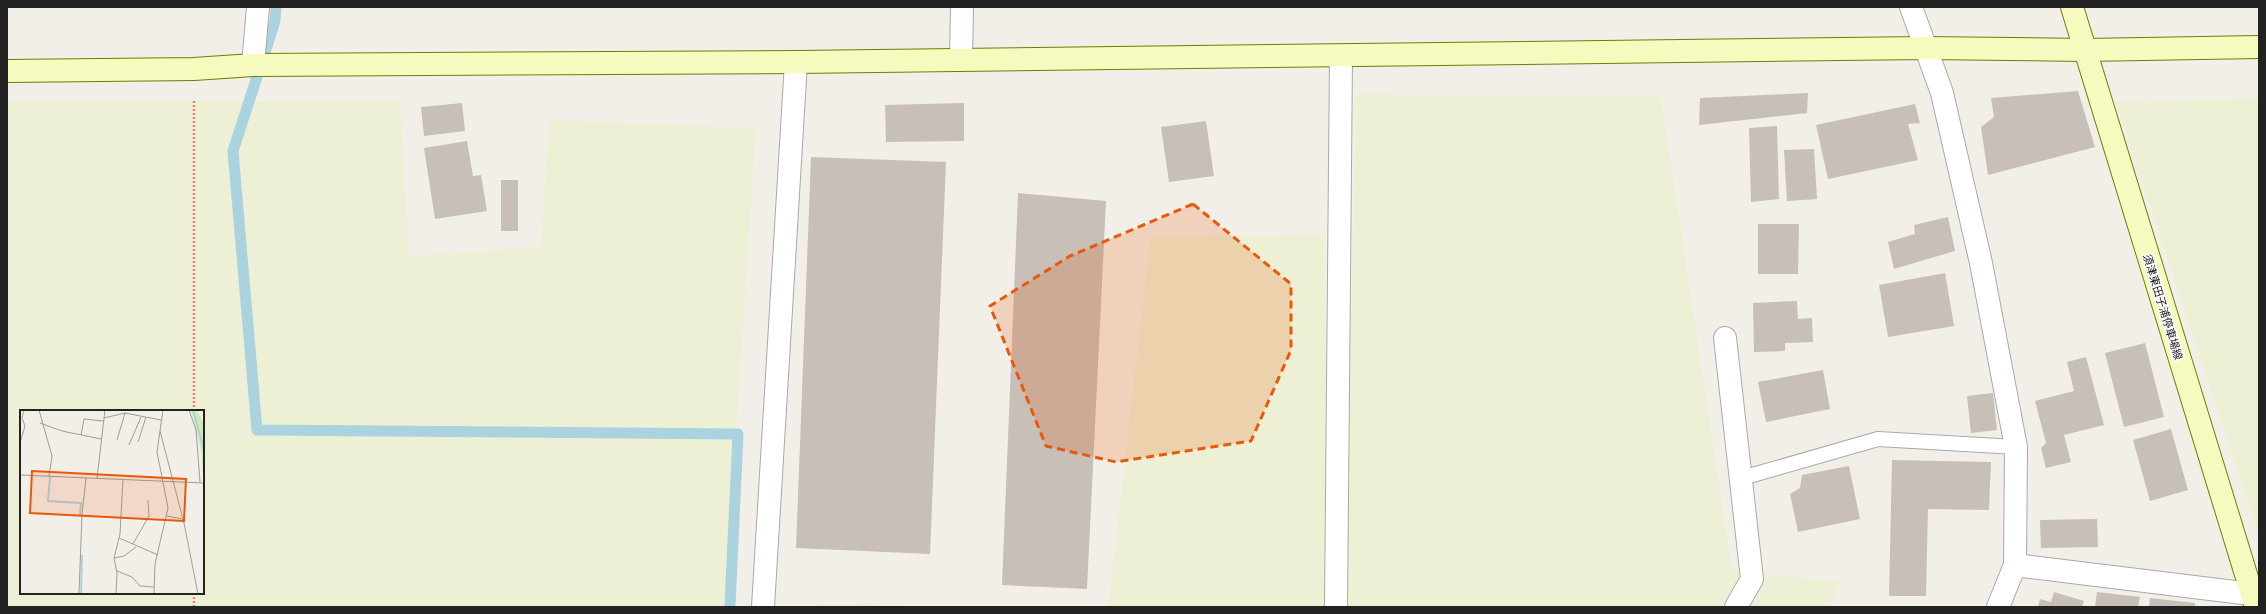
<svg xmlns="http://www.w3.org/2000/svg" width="2266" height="614" viewBox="0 0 2266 614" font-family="Mulish,'Noto Sans JP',sans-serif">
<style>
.farmland{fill:#eef0d5;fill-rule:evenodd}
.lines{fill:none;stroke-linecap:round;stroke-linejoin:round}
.stream{stroke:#aad3df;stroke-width:11}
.building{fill:#c7bfb8}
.lane-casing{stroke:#a9a9a9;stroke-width:16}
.street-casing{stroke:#a9a9a9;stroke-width:24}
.secondary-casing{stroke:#707d05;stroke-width:24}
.path{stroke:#fa8072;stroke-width:2.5;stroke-dasharray:2 2;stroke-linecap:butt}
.lane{stroke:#fff;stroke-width:14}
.street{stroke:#fff;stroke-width:22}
.secondary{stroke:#f7fabf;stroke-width:22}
.marked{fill:#e8590c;fill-opacity:0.2;stroke:#e8590c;stroke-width:3;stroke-dasharray:8 5;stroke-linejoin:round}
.labels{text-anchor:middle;stroke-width:3;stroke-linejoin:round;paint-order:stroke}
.street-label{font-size:11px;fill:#222;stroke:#fff}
.inset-river{fill:none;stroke:#aad3df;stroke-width:2}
.inset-road{fill:none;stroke:#9f9d99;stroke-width:1}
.view{fill:#e8590c;fill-opacity:0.15;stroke:#e8590c;stroke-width:2}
.inset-edge{fill:none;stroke:#222;stroke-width:2}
</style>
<rect width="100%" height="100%" fill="#f2efe9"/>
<path class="farmland" d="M 1356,94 L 1661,97 L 1732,570 L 1839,582 L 1830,607 L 1345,607 Z
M 2259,98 L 2259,538 L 2116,102 Z
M 7,101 L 400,101 L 409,256 L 541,247 L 549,120 L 756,128 L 725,607 L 7,607 ZM 21,411 L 203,411 L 203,593 L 21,593 Z
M 1324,234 L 1330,607 L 1108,607 L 1151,237 Z
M 819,604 L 965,607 L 819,607 Z"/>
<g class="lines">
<path class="stream" d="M 276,7 L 275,21 L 233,151 L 257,430 L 738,434 L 730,605"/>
</g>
<path class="building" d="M 2078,91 L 2095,147 L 1988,175 L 1981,127 L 1994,117 L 1991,98 Z
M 1808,93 L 1807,113 L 1699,125 L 1700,98 Z
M 462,103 L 465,131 L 424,136 L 421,107 Z
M 964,103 L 964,141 L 886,142 L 885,105 Z
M 1915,104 L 1920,123 L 1908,124 L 1918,160 L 1828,179 L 1816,125 Z
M 1206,121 L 1214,176 L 1169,182 L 1161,127 Z
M 1777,126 L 1779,199 L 1751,202 L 1749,128 Z
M 467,141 L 473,176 L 481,175 L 487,211 L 435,219 L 424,148 Z
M 1814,149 L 1817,199 L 1787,201 L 1784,150 Z
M 811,157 L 946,162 L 930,554 L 796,548 Z
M 501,180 L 518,180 L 518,231 L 501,231 Z
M 1018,193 L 1106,201 L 1087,589 L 1002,585 Z
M 1948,217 L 1955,251 L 1894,269 L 1888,242 L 1915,234 L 1914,225 Z
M 1758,224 L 1799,224 L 1798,274 L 1758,274 Z
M 1945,273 L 1954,326 L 1888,337 L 1879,285 Z
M 1797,301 L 1798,319 L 1812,318 L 1813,342 L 1785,343 L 1785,351 L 1754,352 L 1753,303 Z
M 2145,343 L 2164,417 L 2124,427 L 2105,353 Z
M 2086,357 L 2104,425 L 2064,435 L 2071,462 L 2046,468 L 2041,448 L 2046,443 L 2035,401 L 2074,391 L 2067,362 Z
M 1823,370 L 1830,409 L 1766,422 L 1758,382 Z
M 1993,393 L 1997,430 L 1971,433 L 1967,396 Z
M 2171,429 L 2188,490 L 2150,501 L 2133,440 Z
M 1892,460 L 1991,462 L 1989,510 L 1928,509 L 1926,596 L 1889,596 Z
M 1849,466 L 1860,519 L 1798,532 L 1790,494 L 1800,488 L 1802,475 Z
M 2097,519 L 2098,547 L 2041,548 L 2040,520 Z
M 2054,592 L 2084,601 L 2082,607 L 2038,607 L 2040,599 L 2051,602 Z
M 2097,592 L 2140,597 L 2138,607 L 2095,607 Z
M 2150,598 L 2195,603 L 2195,607 L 2149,607 Z"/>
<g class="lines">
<defs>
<path id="lane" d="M 1742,478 L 1878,439 L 2016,447"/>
<path id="street" d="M 1911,7 L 1942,93 L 1981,263 L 2016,447 L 2015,565 L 1998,607
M 961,60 L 962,7
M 253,65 L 258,7
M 1725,338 L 1752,579 L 1736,607
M 2015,565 L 2251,594
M 763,607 L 796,62
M 1336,607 L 1341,56"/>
<path id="secondary" d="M 2072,7 L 2256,607
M 7,71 L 194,69 L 253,65 L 796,62 L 1924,48 L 2085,50 L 2259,47"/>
</defs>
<use href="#lane" class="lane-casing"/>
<use href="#street" class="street-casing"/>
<use href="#secondary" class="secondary-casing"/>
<path class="path" d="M 194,411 L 194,100
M 194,607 L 194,593"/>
<use href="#lane" class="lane"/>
<use href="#street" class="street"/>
<use href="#secondary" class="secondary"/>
</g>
<path class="marked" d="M 1193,204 L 1291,284 L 1291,350 L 1251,441 L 1116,462 L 1046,446 L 990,306 L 1070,256 Z"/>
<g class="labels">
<g class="street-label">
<text transform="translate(2163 307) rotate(73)" y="4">須津東田子浦停車場線</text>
</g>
</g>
<g transform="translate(20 410)">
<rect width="184" height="184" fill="#f2efe9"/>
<path d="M 171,0 L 177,0 L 184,14 L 184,80 L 181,40 Z" fill="#cdebb0"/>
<path class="inset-river" d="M 173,0 L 184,40M 30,67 L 28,91 L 61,93 L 60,105M 61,184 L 62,145"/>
<path class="inset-road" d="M 19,0 L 32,46 L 29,66M 143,0 L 140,21 L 164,113 L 178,184M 169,0 L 176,20 L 180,72M 84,8 L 105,3 L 141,10M 20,13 L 42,21 L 81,29M 61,25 L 64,9 L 83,11M 97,30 L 105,3M 118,32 L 126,7M 0,33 L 5,16 L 2,8 L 4,0M 109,35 L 121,7M 0,65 L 184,73M 77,68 L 85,0M 147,106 L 163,109M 99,128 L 138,145M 113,134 L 129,106 L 128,90M 94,148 L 104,146 L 116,137M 97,161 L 112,167 L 120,176 L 134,177M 59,184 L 62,104 L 66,68M 96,184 L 97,163 L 94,148 L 100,124 L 103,69M 134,184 L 135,154 L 148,98 L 137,42 L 140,21"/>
<path class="view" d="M 12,61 L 166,69 L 164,111 L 10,103 Z"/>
<rect width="184" height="184" class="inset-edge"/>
</g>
<rect width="2266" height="614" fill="none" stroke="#222222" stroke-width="16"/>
</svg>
